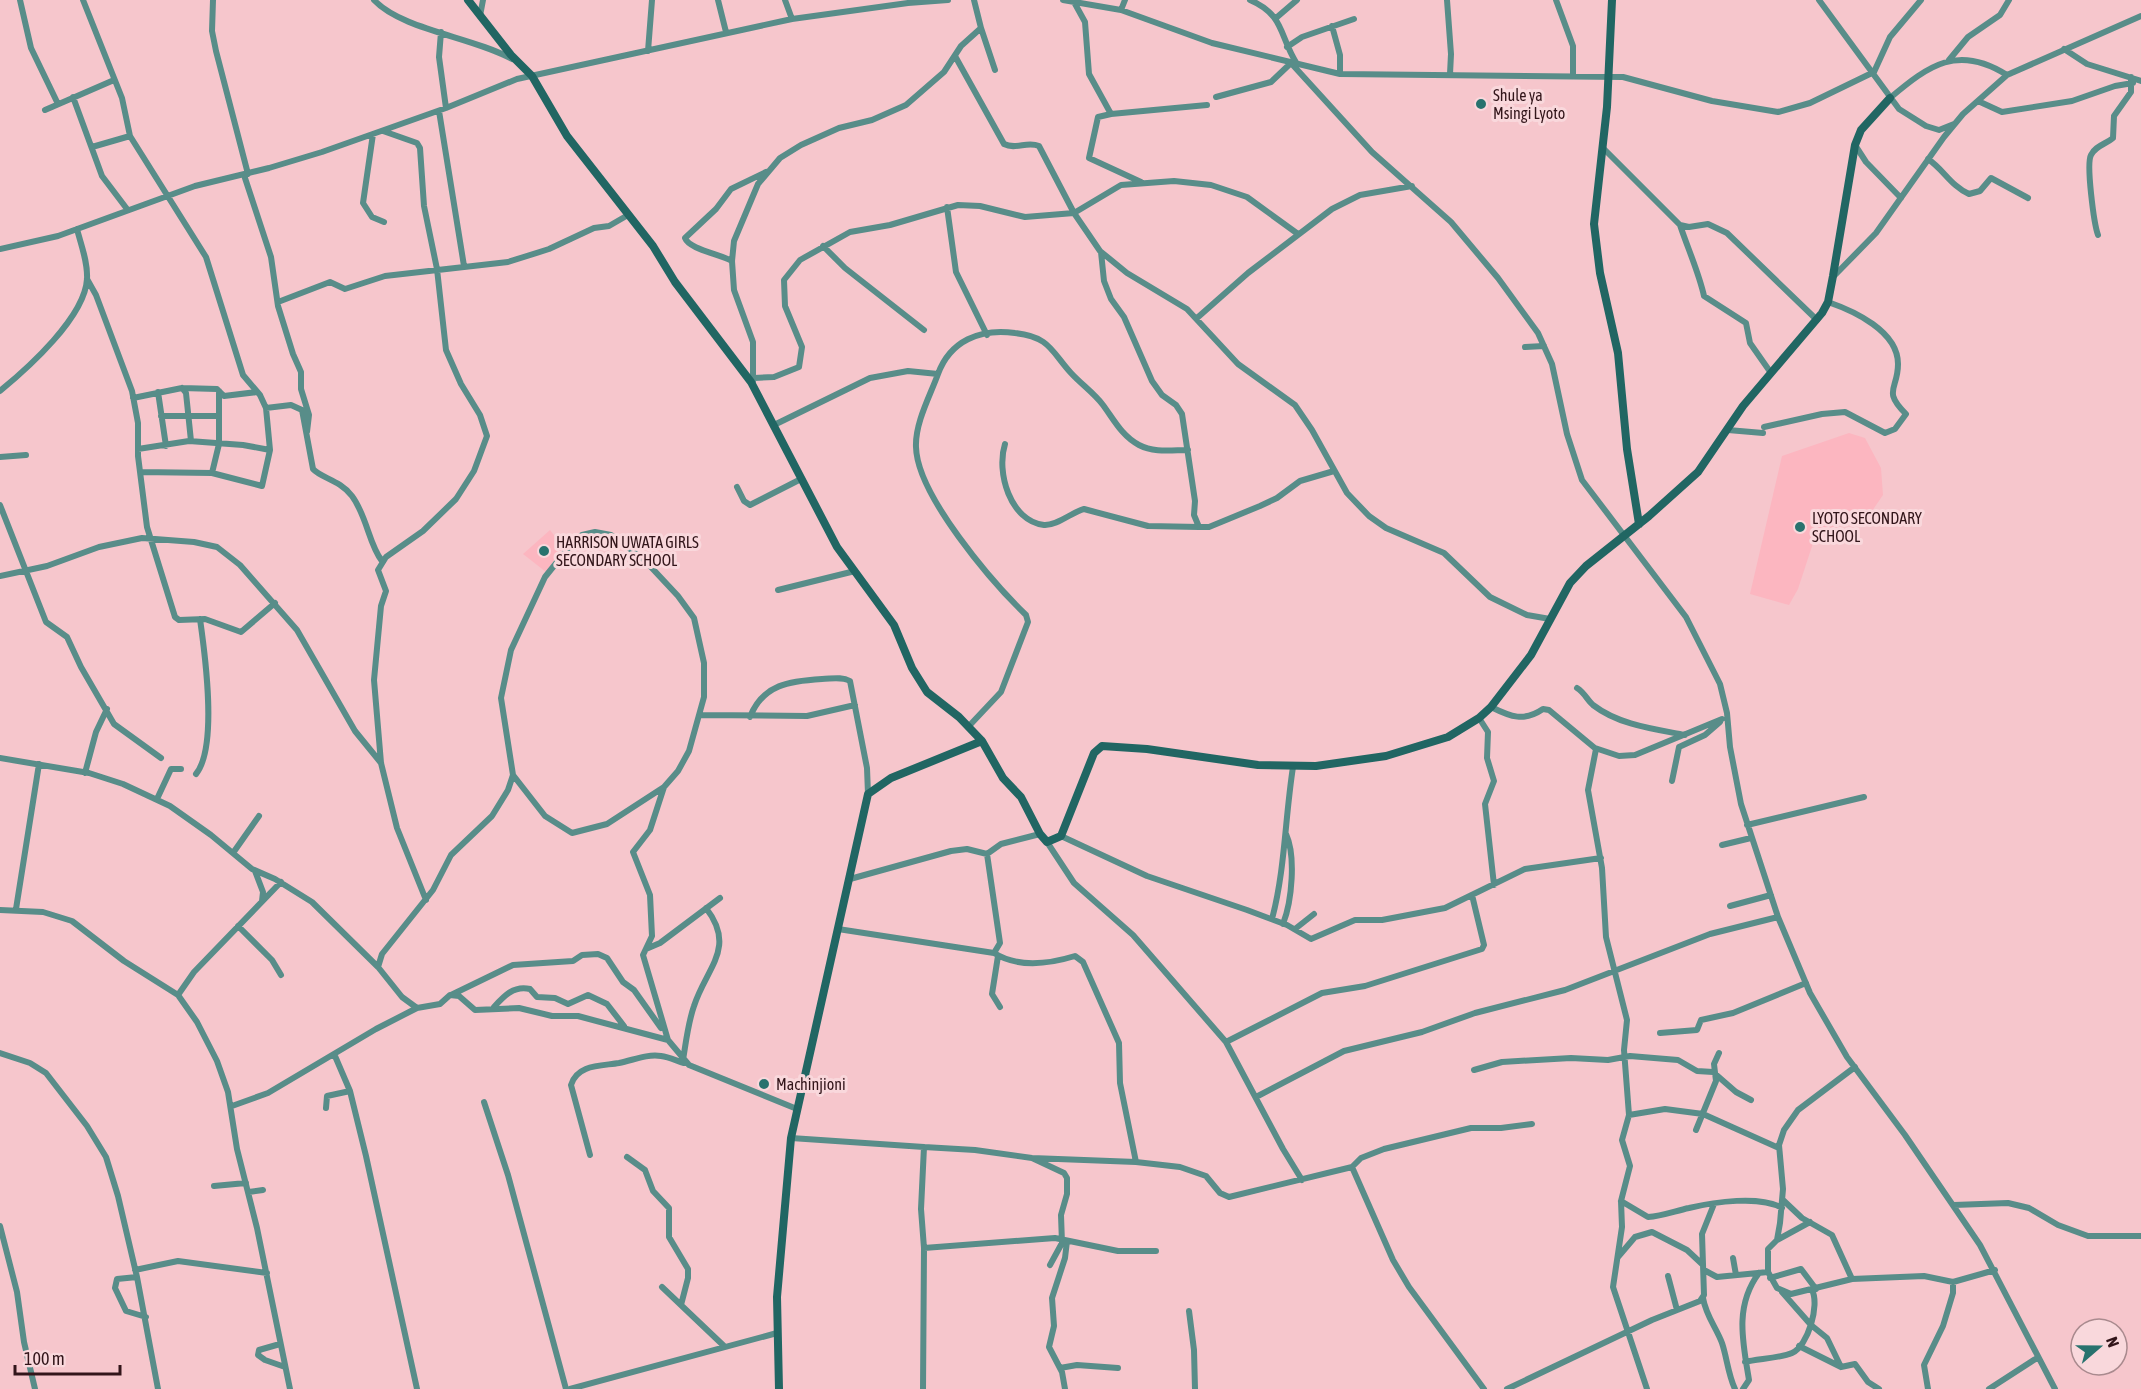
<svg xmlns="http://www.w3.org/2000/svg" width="2141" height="1389" viewBox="0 0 2141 1389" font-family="'Asap Condensed',sans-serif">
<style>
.built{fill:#fcb6c0}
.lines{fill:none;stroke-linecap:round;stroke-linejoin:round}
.street{stroke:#588d89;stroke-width:6}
.secondary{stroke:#216663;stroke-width:8}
.poi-dot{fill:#28726e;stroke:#f9d8dc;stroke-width:2}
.labels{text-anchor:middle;stroke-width:6;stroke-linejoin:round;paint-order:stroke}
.poi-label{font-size:16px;fill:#32151a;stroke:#f9d8dc;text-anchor:start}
</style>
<rect width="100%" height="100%" fill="#f6c6cc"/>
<path class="built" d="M 1849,433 L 1865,438 L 1881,468 L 1883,495 L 1870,514 L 1846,511 L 1841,516 L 1831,542 L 1815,537 L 1798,589 L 1789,605 L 1750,594 L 1782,456 Z
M 550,530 L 563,547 L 546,572 L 523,554 Z"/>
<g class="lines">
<path class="street" d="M 20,0 L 31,48 L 58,104
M 83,0 L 122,98 L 130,136 L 206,257 L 243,375 L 260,395 L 266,408 L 270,450 L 262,486 L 212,473 L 140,472
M 213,0 L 212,31 L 216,51 L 248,174
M 374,0 C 402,30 473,37 512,59
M 718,0 L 726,32
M 785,0 L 792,19
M 1063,0 L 1121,10 L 1212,43 L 1340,74 L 1623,77 L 1712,101 L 1778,112 L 1810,103 L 1874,72 L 1890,37 L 1921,0
M 1250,0 C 1285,15 1279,36 1297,64
M 1447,0 L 1451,54 L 1450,74
M 1556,0 L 1573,46 L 1573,76
M 1819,0 L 1899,109 L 1926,126 L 1939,130 L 1954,124
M 1074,2 L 1085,22 L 1089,74 L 1111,114 L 1207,105
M 1121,10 L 1125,0
M 480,16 L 483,0
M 1276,18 L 1297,0
M 1332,26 L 1340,55 L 1340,74
M 981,28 L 995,70
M 441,32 L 439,57 L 446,108
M 1287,47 L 1302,37 L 1354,19
M 2064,49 L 2087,64 L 2141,81
M 648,51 L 652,0
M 955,56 L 1004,144 C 1016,150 1027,141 1039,146 L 1074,213 L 1100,251 L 1127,273 L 1187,309 L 1238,364 L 1295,405 L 1312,430 L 1347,493 L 1369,516 L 1386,528 L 1444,553 L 1490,597 L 1527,615 L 1550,619
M 1949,60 L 1968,37 L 2000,15 L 2009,0
M 73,97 L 102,176 L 127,209
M 1216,97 L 1271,82 L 1291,63 L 1372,152 L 1451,222 L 1498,278 L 1538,333 L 1552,364 L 1567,434 L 1582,480 L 1686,617 L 1720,684 L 1727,713 L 1730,747 L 1741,804 L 1778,917 L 1810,993 L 1847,1057 L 1905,1135 L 1980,1245 L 2055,1389
M 1890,98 C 1929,65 1958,44 2007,75
M 1978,101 L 2002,112 L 2072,101 L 2115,86 L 2133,83
M 45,110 L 114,80
M 439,111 L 464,266
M 1111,114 L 1098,117 L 1089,158 L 1141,182
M 383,131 L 417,143 L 420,148 L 424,206 L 437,269 L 446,350 L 461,384 L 480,415 L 487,436 L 474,471 L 456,499 L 423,531 L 386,557 L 378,570 L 386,591 L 381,606 L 374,680 L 381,763 L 397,828 L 426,900
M 373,134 L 363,203 L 372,217 L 384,222
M 1855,145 L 1866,162 L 1901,198
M 92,147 L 130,136
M 1603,148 L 1680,225 L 1689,227 L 1708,224 L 1727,233 L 1817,320
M 1928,159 C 1944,170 1950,185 1969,194 L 1980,191 L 1991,178 L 2028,198
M 244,175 L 271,257 L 278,306 L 293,354 L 301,372 L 301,389 L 309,415 L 307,432
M 947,207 L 956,272 L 987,335
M 1680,225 C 1688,249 1699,273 1704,296 L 1746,323 L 1750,343 L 1771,373
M 2098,235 C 2094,224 2086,164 2091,155 C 2095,146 2106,144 2113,138 L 2114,116 L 2131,92 L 2131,77
M 823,246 L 845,268 L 924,330
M 0,249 L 58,236 L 195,186 L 269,168 L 322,152 L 446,108 L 517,79 L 792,19 L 908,3 L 948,0
M 1101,252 L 1104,281 L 1111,299 L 1124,317 L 1152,381 L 1162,395 L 1176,405 L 1182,414 L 1195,501 L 1194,515 L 1199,527 L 1209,527 L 1260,506 L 1277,498 L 1300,481 L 1334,471
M 732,261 C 719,254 689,249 685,238 L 716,209 L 731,189 L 766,172
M 1834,276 L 1876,233 L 1944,137 L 1963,114 L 2007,75 L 2141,16
M 87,279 L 96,295 L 132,391 L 138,423 L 138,456 L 147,527 L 175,617 L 179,620 L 205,619 L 241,632 L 275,603
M 278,302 L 330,282 L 345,289 L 385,276 L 508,262 L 549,249 L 594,228 L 609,226 L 628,215
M 1197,318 L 1248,273 L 1332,209 L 1360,195 L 1412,186
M 1525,347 L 1544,346
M 754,378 L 774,377 L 799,367 L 802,347 L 785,306 L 784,280 L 800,260 L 850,232 L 890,225 L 958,205 L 980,206 L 1025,217 L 1074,213 L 1121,185 L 1174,181 L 1211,185 L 1247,197 L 1298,234
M 753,381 L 753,342 L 734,290 L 732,261 L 734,241 L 758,184 L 780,158 L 801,145 L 839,128 L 872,120 L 906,105 L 944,72 L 961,46 L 981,28 L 974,0
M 182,388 L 186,393 L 191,441
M 0,391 C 28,368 85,317 87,279 C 88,262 81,245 77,229
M 158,392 L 166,446
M 133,398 L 182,388 L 217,389 L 224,396 L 257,392
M 266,408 L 291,405 L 302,410 L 313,469 C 321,478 340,480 352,496 C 367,516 369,545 382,561
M 161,416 L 219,416
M 774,425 L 870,378 L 908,371 L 938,374
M 1764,427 L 1822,414 L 1845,412 L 1885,433 L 1895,429 L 1906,414 C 1882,390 1898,390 1898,364 C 1898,331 1854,311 1828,302
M 1728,430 L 1763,433
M 1005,444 C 996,472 1010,521 1044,525 C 1057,526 1072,512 1084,509 L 1148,526 L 1199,527
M 138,449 L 189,441 L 243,445 L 270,450
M 0,457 L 26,455
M 212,473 L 219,444 L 219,391
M 737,487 L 744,501 L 750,505 L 801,479
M 0,505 L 46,622 L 67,637 L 81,667 L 114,724 L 161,758
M 0,576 L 47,566 L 99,547 L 142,538 L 194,542 L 217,547 L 240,565 L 297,630 L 355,731 L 381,763
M 778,590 L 855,571
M 1577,688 C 1585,693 1587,700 1593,705 C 1619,725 1654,729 1685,735
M 1491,707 C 1511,717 1524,722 1543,709 L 1549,710 L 1596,749 L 1588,790 L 1602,868 L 1606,937 L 1627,1020 L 1624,1050 L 1629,1115 L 1622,1140 L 1630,1166 L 1621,1201 L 1622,1227 L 1613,1287 L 1647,1389
M 700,715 L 807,716 L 855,705
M 750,717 C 763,684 790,681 822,679 C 831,679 841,676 850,681 L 867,768 L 868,794
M 1479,718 L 1488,732 L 1487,758 L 1494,781 L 1485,804 L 1494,885
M 969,726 L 1001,692 L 1028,622 L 1026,615 C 992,582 917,495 916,447 C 915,423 930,396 938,374 C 950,341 980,328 1015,333 C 1050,337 1051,351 1071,373 C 1081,384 1094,393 1103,405 C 1114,420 1122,436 1139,445 C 1154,453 1172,450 1188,450
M 1595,748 L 1619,756 L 1635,755 L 1722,719
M 0,758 L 89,773 L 123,784 L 170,806 L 211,835 L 252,869 L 275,879 L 312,902 L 378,967 L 402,997 L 417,1008
M 85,773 L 96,732 L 107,709
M 196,774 C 218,747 205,654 200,619
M 513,775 L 545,816 L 572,833 L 607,824 L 664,787
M 1672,781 L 1679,747 L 1705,735 L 1720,722
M 157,799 L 171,769 L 181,769
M 1747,825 L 1864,797
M 1061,836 L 1147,876 L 1247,910 L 1287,925 L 1311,939 L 1355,920 L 1382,920 L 1445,908 L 1525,869 L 1601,858
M 1047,842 L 1074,883 L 1133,935 L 1226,1042 L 1283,1149 L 1302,1180
M 1722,845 L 1751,838
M 233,853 L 259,816
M 255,871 L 263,892 L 262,901
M 850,879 L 951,851 L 967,849 L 987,854 L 1001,844 L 1040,834
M 1730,906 L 1771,895
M 16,909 L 39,764
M 0,910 L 43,912 L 72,921 L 124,961 L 178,995 L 197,1022 L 217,1061 L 228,1092 L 237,1149 L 257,1228 L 290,1389
M 1272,919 C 1285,870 1285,818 1293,767
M 1283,924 C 1292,901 1296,856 1286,834
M 238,926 L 272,960 L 281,975
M 838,929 L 994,953 L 1000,943 L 987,854
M 1295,929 L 1314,914
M 646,949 L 660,943 L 720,898
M 994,953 C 1018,968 1049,964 1075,956 L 1083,962 L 1119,1043 L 1120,1083 L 1136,1162
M 998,956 L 992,994 L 1000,1007
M 378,967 L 382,954 L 433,890 L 451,855 L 492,816 L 508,790 L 513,775 L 501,698 L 511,650 L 545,577 L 574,541 L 582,535 L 595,532 L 611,535 L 623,543 L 650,566 L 678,596 L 694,618 L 704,663 L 704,697 L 689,751 L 678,771 L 664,787 L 650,830 L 633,852 L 650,895 L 652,936 L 643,955 L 668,1040 L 689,1065 L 797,1109
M 178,995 L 194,972 L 281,882
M 451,995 L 513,965 L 573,961 L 582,955 L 598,954 L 607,958 L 623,982 L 634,990 L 661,1028
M 494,1007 C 504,996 514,985 530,989 L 537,997 L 555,998 L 568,1004 L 588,995 L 607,1004 L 624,1026
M 1660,1033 L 1697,1030 L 1701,1020 L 1733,1013 L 1806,983
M 1226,1042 L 1322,993 L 1365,986 L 1482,949 L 1484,945 L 1472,895
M 0,1053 L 30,1063 L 46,1073 L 87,1126 L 106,1157 L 118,1196 L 137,1277 L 158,1389
M 335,1056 L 350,1091 L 366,1156 L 417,1389
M 683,1060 C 686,1042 688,1023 694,1006 C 706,968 737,948 706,908
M 1474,1070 L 1502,1062 L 1571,1058 L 1608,1060 L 1630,1056 L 1678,1060 L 1697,1071 L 1713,1072 L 1736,1092 L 1751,1100
M 1256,1097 L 1344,1051 L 1422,1032 L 1475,1013 L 1565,990 L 1710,934 L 1778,917
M 484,1102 L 508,1175 L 566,1389
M 232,1106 L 268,1093 L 376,1029 L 417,1008 L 440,1004 L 450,995 L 459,996 L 475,1010 L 519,1008 L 552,1016 L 578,1016 L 668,1040
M 326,1108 L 327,1096 L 350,1091
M 1629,1115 L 1665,1109 L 1703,1114 L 1779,1148
M 1696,1130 L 1716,1081 L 1714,1064 L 1719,1053
M 791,1138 L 924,1147 L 921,1209 L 924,1248 L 923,1389
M 924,1147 L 975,1150 L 1032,1158 L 1136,1162 L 1180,1167 L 1206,1176 L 1220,1193 L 1229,1197 L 1352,1167 L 1361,1158 L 1384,1149 L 1471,1128 L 1501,1128 L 1532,1124
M 590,1155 L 571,1085 C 577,1064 602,1066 619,1063 C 634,1060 646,1054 661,1056 C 669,1057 677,1061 684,1063
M 627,1157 L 645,1170 L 653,1191 L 669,1208 L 669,1237 L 688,1269 L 688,1278 L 681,1305
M 1032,1158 L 1064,1173 L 1067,1178 L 1067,1194 L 1061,1215 L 1062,1243 L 1050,1265
M 1352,1167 L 1393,1260 L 1409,1287 L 1484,1389
M 214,1186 L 246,1183
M 249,1192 L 263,1190
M 1783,1200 L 1802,1218 L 1832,1235 L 1852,1279
M 1621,1201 L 1648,1217 C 1662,1216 1675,1211 1689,1208 C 1714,1202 1760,1195 1782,1208
M 1954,1205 L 2008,1203 L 2029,1208 L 2058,1225 L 2088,1236 L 2141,1236
M 0,1226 L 17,1292 L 24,1342 L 35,1389
M 1777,1240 L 1810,1222
M 924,1248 L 1055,1238 L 1118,1251 L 1156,1251
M 1618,1257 L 1635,1237 L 1652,1232 L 1687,1250 L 1702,1264
M 1733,1258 L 1736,1275
M 135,1270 L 178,1261 L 267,1273
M 1704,1270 L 1717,1277 L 1768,1272 L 1777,1288 L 1791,1294 L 1852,1279 L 1924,1276 L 1953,1282 L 1995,1270
M 1768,1272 L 1768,1249 L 1777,1240 L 1780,1223 L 1783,1189 L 1779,1145 L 1784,1130 L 1798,1110 L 1855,1067
M 1668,1276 L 1677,1310
M 137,1277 L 117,1279 L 115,1288 L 126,1311 L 146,1317
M 1770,1278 L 1801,1269 L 1816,1289
M 662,1287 L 724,1346
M 1782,1292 L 1811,1325 L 1827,1338 L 1841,1367
M 1703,1298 C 1706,1316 1716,1327 1722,1343 C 1727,1358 1728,1374 1735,1389
M 1189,1311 L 1194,1350 L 1195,1389
M 280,1344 L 259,1350 L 258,1355 L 265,1360 L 285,1367
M 1799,1346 L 1841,1367 L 1855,1364 L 1868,1382 L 1879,1389
M 1745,1362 C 1757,1359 1781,1358 1792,1353 C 1808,1346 1820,1305 1812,1290
M 1060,1368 L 1077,1365 L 1118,1368
M 570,1389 L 777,1333
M 1065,1389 L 1062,1372 L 1049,1347 L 1054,1326 L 1052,1298 L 1065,1258 L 1067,1241
M 1507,1389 L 1652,1320 L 1700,1301 L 1704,1295 L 1702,1234 L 1714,1204
M 1743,1389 L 1749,1380 C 1743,1343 1734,1306 1759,1273
M 1928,1389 L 1924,1365 L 1943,1326 L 1953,1293 L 1953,1282
M 1989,1389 L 2037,1358"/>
<path class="secondary" d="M 468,0 L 511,55 L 532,76 L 567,136 L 653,246 L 675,282 L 751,382 L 837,547 L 894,625 L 912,668 L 927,692 L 959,717 L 982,741 L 1003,778 L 1021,797 L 1040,834 L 1047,842 L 1061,836 L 1094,753 L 1102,746 L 1147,749 L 1258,765 L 1316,766 L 1386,756 L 1448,737 L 1479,718 L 1491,707 L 1531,655 L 1570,583 L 1586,566 L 1649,516 L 1698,472 L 1743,406 L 1822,313 L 1828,302 L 1833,276 L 1855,145 L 1861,130 L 1890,98
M 1612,0 L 1607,107 L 1594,224 L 1600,273 L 1618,353 L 1627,449 L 1639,524
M 779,1389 L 777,1297 L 791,1138 L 868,794 L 891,778 L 982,741"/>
</g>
<g class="poi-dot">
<circle cx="1481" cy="104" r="6"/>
<circle cx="1800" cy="527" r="6"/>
<circle cx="544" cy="551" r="6"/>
<circle cx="764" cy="1084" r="6"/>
</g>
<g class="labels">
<g class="poi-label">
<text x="1493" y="101">Shule ya<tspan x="1493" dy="18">Msingi Lyoto</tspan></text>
<text x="1812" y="524">LYOTO SECONDARY<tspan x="1812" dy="18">SCHOOL</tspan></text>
<text x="556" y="548">HARRISON UWATA GIRLS<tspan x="556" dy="18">SECONDARY SCHOOL</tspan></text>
<text x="776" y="1090">Machinjioni</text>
</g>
</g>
<g transform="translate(2099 1347) rotate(70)"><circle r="28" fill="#f9d8dc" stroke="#a98a8e" stroke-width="1.5"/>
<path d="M0-4.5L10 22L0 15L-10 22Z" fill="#28726e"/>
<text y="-9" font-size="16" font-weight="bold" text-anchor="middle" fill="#32151a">N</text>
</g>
<path d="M15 1365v9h105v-9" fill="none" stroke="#32151a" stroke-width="3"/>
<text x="24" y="1365" font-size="18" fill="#32151a" stroke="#f9d8dc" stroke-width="4.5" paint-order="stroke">100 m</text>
</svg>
